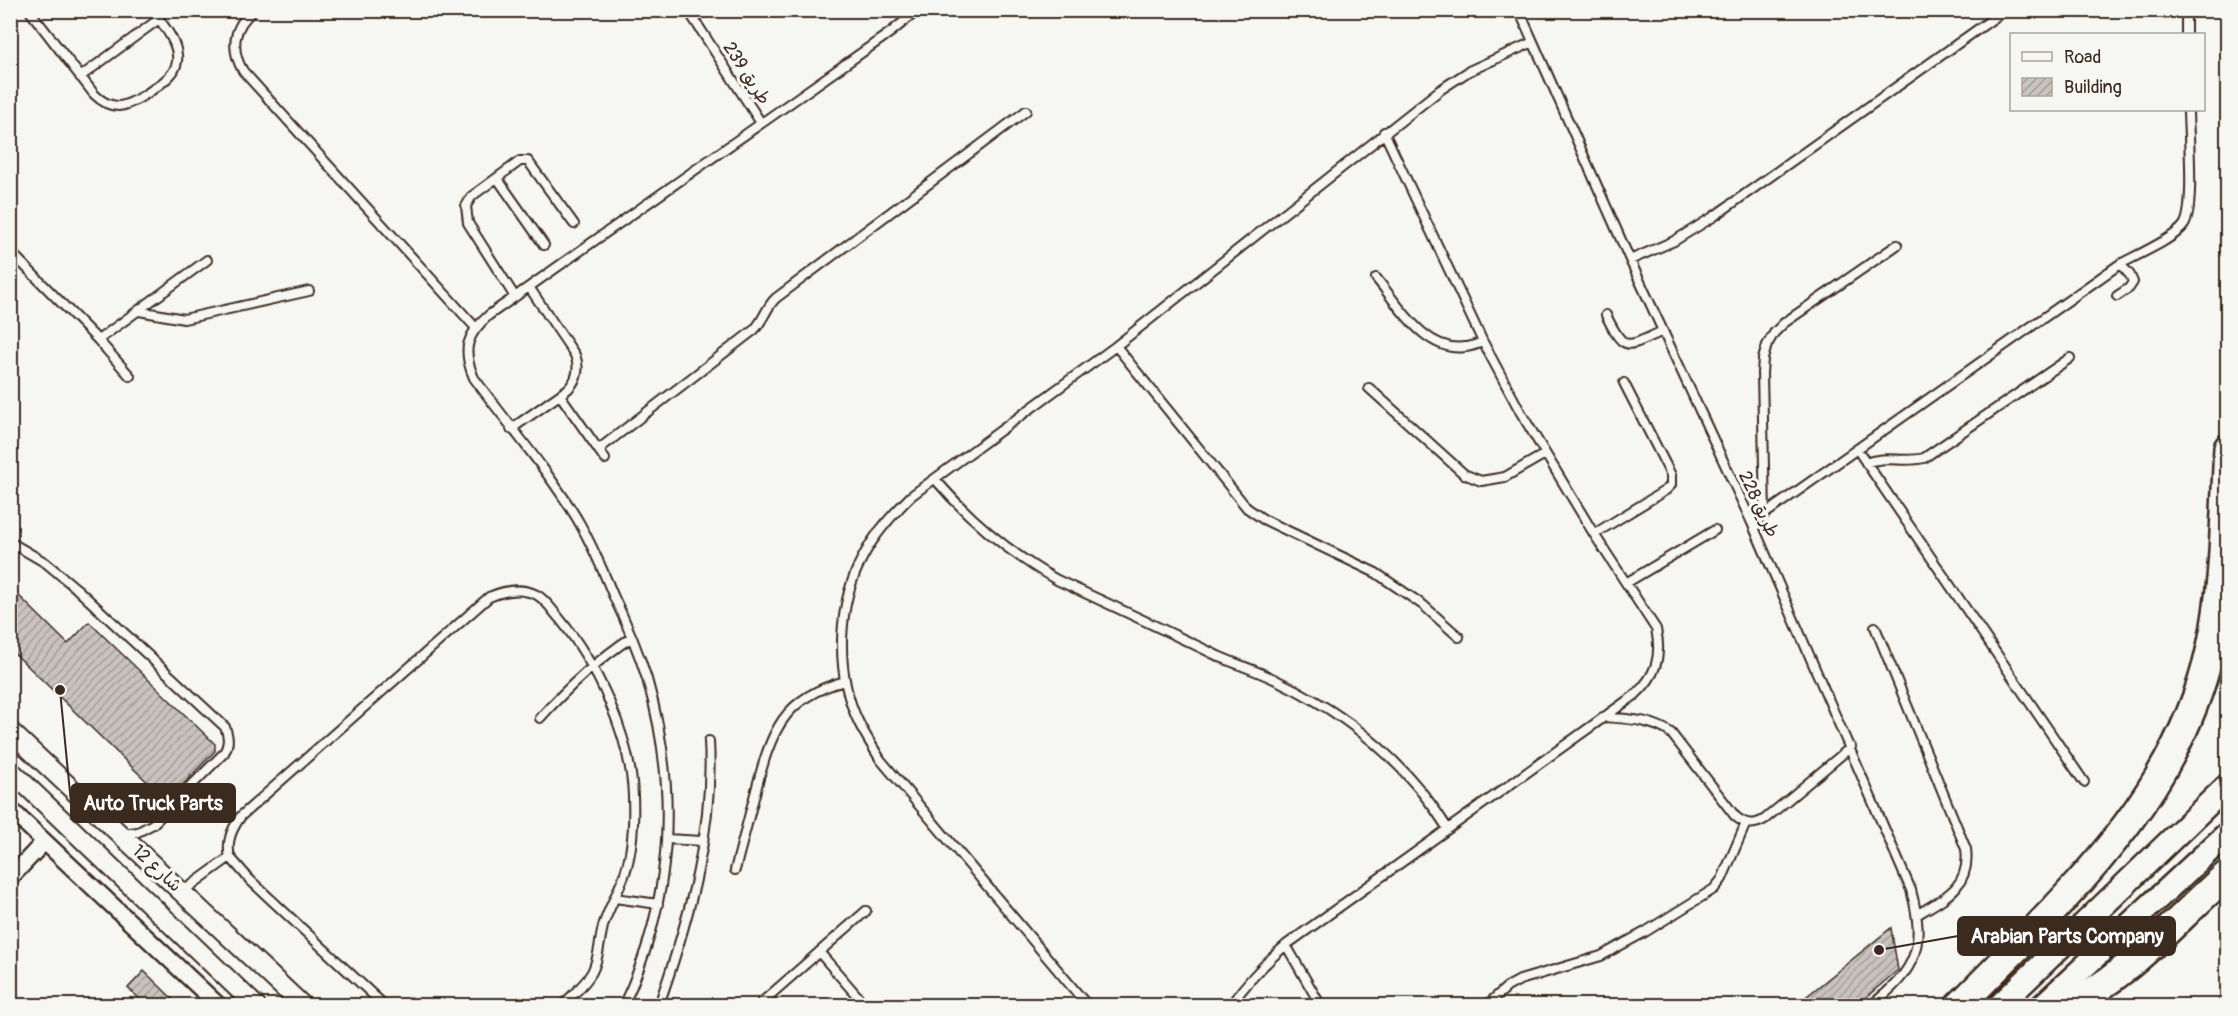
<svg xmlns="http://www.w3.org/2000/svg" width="2238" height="1016" viewBox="0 0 2238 1016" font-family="Pangolin,'Playpen Sans Arabic',sans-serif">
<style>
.building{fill:url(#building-hatch);stroke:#3b2a1e;stroke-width:1.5}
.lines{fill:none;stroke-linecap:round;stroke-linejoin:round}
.service-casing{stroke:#3b2a1e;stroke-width:12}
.minor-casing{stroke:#3b2a1e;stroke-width:20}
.tertiary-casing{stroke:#3b2a1e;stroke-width:22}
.primary-casing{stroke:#3b2a1e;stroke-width:27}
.motorway-casing{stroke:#3b2a1e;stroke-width:32}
.service{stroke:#f6f6f2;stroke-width:8}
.minor{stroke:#f6f6f2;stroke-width:15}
.tertiary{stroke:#f6f6f2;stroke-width:18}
.primary{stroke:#f6f6f2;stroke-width:22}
.motorway{stroke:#f6f6f2;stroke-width:27}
.labels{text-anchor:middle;stroke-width:6;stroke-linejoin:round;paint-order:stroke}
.street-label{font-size:18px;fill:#3b2a1e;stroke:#f6f6f2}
.leader{fill:none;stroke:#3b2a1e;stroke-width:2}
.callout-dot{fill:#3b2a1e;stroke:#f6f6f2;stroke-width:2}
.callout{fill:#3b2a1e;stroke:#3b2a1e;stroke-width:2}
.callout-label{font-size:20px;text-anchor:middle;font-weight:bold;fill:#fff}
</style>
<defs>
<pattern id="building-hatch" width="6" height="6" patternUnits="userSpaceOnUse" patternTransform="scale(1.5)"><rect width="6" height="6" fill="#c8c3be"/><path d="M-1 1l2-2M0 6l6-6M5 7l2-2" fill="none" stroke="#a49f9a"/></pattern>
</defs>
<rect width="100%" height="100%" fill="#f6f6f2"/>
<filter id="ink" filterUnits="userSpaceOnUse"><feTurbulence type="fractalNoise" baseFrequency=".0167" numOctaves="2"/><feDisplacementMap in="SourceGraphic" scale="12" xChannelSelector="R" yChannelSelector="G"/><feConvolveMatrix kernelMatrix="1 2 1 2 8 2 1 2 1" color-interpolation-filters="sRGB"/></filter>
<g filter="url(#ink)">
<path class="building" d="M 10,587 L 68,644 L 89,622 L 215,744 L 215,751 L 167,801 L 10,649 Z
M 1891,928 L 1898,970 L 1857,1005 L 1796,1005 Z
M 144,971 L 179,1005 L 146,1005 L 128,988 Z"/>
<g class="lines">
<defs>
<path id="service" d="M 29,10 L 94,94 C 101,101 108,106 118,106 C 131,106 165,83 173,72 C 176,67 178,61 177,55 C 176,39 161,23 153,10
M 254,10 C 233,26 230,49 243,71 L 475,327
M 688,10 L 761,123
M 1519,10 L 1630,260 L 1752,523 L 1911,890 C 1926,946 1917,970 1870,1006
M 2186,10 L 2186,34
M 80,77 L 159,19
M 497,178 L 544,245
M 10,251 L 98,340 L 130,376
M 1630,260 L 1674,241 L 1713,217 L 1998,15
M 1376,278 C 1398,304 1425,353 1465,347 C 1471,347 1477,344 1483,342
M 2117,296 L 2129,288 L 2133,282 L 2130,275 L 2120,264
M 515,297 L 468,223 L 466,206 L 472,196 L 520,161 L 528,161 L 574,224
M 139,311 L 184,319 L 309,291
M 1606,315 C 1625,354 1626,347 1663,331
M 98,340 L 207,260
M 1116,346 L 1247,508 L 1263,519 L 1376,573 L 1423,605 L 1459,637
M 1369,388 L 1464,474 L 1481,481 L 1505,477 L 1545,454
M 560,395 L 605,459
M 511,429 L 568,389 C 578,379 580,368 575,355 L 529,287
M 599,449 L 754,330 C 764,320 766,307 776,298 L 1026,111
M 1857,449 L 2084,782
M 1866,463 C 1885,455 1904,463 1924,458 L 2070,358
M 935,479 C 970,520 1009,553 1057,580 C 1111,605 1165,630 1218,656 C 1238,665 1258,671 1278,681 C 1347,714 1407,763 1448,829
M 1765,514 L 1762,373 L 1763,359 L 1767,345 L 1774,333 L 1784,323 L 1897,245
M 1752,523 L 2120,264 C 2135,256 2176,238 2184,225 C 2195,209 2188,132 2188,110
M 1594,534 L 1666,490 L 1671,485 L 1671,475 L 1624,383
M 10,542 L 46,563 L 77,589 L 225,727 C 229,738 229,744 224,753 L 153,824 L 138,832 L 122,834
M 1626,583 L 1715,530
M 1875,627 L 1966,849 C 1971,886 1945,898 1918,914
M 1603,717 C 1628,719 1651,719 1671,733 L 1735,816 C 1745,825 1754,826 1765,819 L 1851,747
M 540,718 C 568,687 597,660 632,637
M 667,839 L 702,841
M 230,857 C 226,841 232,829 241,816 L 489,597 C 505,590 521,587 537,595 C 546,600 552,610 559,618 C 597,664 631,737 633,796 C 634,821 633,849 625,873 C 619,890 610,906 604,923 C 599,939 600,957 592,972 C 585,985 572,995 562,1006
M 735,870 C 742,843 749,816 756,790 C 771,732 783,697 845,681
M 182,892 L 230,857 L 250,880 L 385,1006
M 615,898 L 658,904
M 1286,945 L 1321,1006
M 819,952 L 866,1006
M 662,996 C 690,915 714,828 709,741
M 761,1003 L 866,911
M 623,1006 C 673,902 679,789 647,679 C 638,650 626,622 613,595 C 602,568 591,542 576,517 C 546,468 508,424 474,378 C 462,350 466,335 489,315 L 891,32 L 918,10
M 1088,1006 L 880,759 C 873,747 865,735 859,723 C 834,672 837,602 865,553 C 877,531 894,513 911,496 L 1116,346 L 1440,90 L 1469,71 L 1533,42
M 1230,1006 C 1246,983 1265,963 1286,945 L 1635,695 C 1656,676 1662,657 1656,629 L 1594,534 L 1521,413 L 1483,342 L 1384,132
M 1486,1006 L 1507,987 L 1520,980 L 1601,956 L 1645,932 L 1714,889 L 1722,879 L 1746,823"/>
<path id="minor" d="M 10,809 L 219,1006
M 10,878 L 44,842"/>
<path id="tertiary" d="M 10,731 L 303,1006
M 10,770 L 256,1006"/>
<path id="primary" d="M 1999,1006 L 2228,785
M 2042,1006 L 2228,833"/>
<path id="motorway" d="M 1959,1006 C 2064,899 2178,799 2211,647 C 2225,582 2224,514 2228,448
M 2066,1006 C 2129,977 2176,919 2228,874"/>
</defs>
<use href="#service" class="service-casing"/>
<use href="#minor" class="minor-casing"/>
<use href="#tertiary" class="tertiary-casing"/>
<use href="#primary" class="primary-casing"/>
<use href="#motorway" class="motorway-casing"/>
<use href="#service" class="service"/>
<use href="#minor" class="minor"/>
<use href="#tertiary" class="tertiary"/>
<use href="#primary" class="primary"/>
<use href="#motorway" class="motorway"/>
</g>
</g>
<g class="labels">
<g class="street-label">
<text transform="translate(747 73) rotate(57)" y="6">طريق 239</text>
<text transform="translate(1759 504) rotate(65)" y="6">طريق 228</text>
<text transform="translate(157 868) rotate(43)" y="6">شارع 12</text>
</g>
</g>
<path class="leader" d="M60 690L71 803M1879 950L1958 936"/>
<g class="callout-dot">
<circle cx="60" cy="690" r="6"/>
<circle cx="1879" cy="950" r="6"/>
</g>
<g class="callout">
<rect x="71" y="784" width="164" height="38" rx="6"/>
<rect x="1958" y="917" width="217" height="38" rx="6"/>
</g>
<g class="callout-label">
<text x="153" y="810">Auto Truck Parts</text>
<text x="2067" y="943">Arabian Parts Company</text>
</g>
<rect width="2238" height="1016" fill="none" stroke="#f6f6f2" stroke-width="36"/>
<rect x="18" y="18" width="2202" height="980" fill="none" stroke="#3b2a1e" stroke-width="2" filter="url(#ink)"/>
<rect x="2010" y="33" width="195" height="78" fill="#f6f6f2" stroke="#aba49d" stroke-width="1.5"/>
<rect x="2022" y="52" width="30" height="9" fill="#f6f6f2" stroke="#aba49d" stroke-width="1.5"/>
<text x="2064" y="63" font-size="18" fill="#3b2a1e">Road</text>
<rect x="2022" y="78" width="30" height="18" fill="url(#building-hatch)" stroke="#aba49d" stroke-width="1.5"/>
<text x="2064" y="93" font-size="18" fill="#3b2a1e">Building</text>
</svg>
